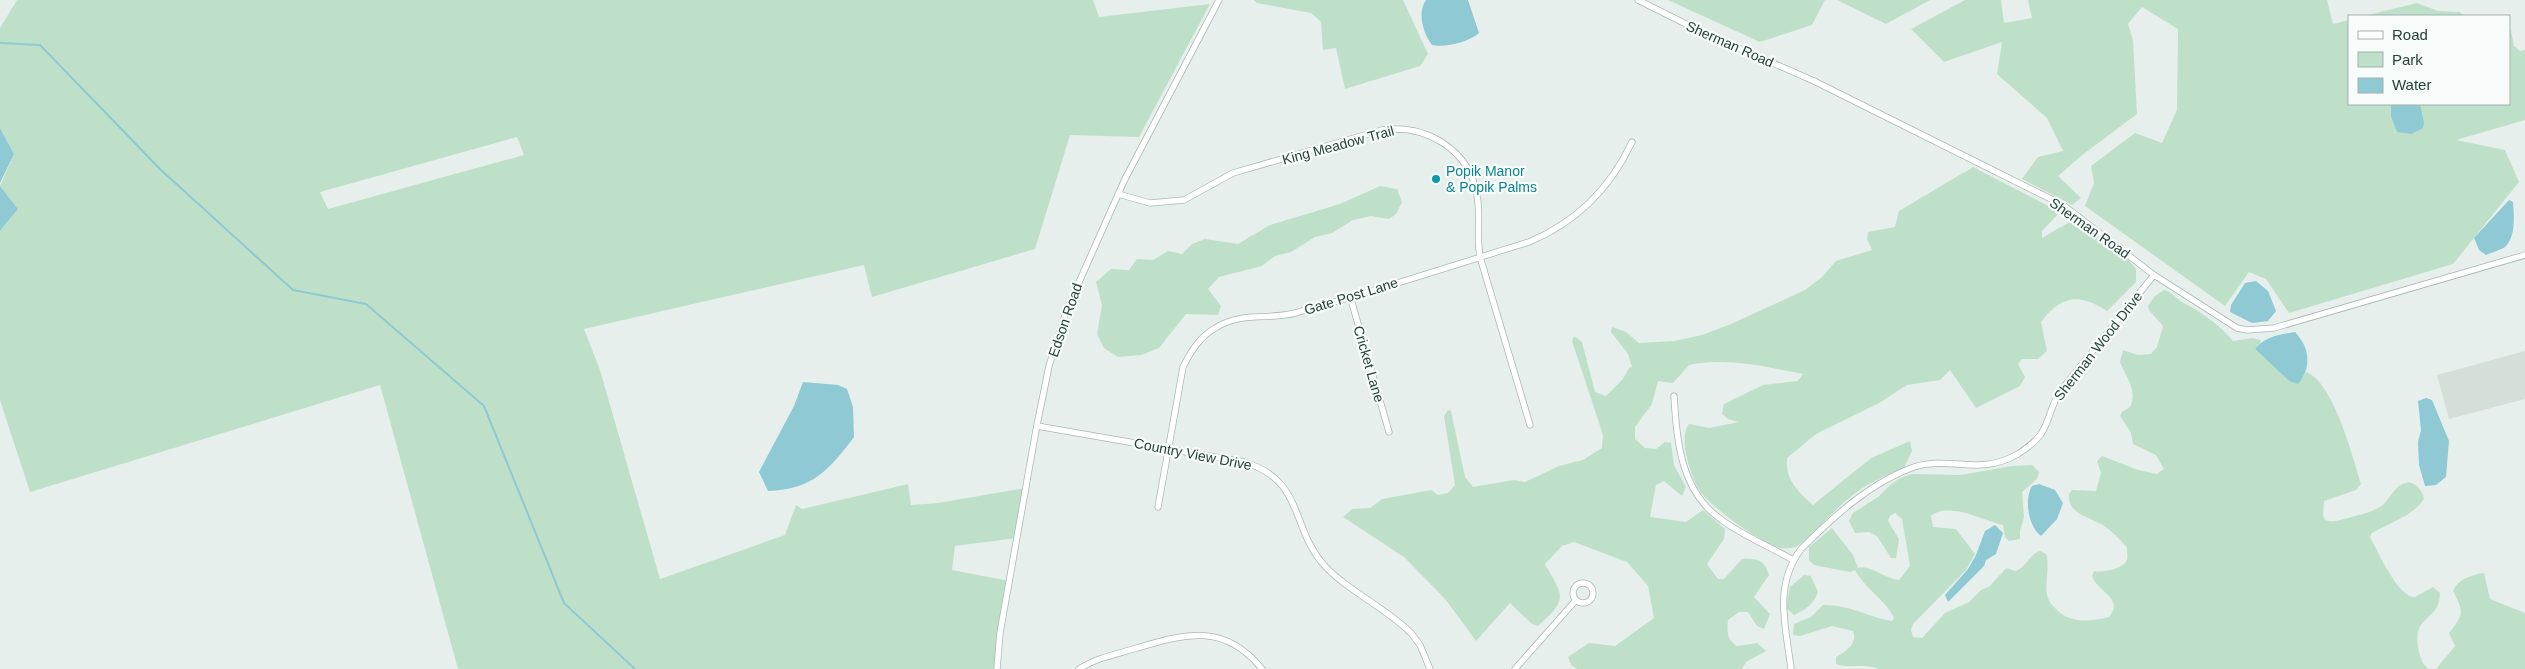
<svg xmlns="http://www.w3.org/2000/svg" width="2525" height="669" viewBox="0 0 2525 669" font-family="Arial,sans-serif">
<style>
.built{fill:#d4dfda}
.green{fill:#bfe0c8;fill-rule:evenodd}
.water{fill:#8ec9d4}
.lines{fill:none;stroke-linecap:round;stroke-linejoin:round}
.stream{stroke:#8ec9d4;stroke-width:2}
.minor-casing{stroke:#a8b8b2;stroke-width:7}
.minor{stroke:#fff;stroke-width:5.5}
.culture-dot{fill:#0f9aa8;stroke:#f7fbf9;stroke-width:2}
.labels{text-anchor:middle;stroke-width:4.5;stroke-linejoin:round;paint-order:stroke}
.street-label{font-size:14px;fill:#24423a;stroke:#f7fbf9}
.culture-label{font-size:14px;fill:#0d838f;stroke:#f7fbf9;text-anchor:start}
</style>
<rect width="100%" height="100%" fill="#e6efeb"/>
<path class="built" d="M 2525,351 L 2525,399 L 2449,419 L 2437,375 Z"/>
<path class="green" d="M 17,0 L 1093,0 L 1099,17 L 1210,4 L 1139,137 L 1070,135 L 1035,249 L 872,297 L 864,265 L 584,329 L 600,370 L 660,579 L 785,535 L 796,505 L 802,509 L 908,484 L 911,505 L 938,503 L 1026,488 L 1017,538 L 955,546 L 952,570 L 1009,581 L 997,669 L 458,669 L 380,385 L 30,492 L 0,400 L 0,231 L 18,209 L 0,186 L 14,154 L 0,128 L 0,28 ZM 517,137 L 524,155 L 328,209 L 320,192 Z
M 1254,0 L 1403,0 L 1428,54 L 1420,66 L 1345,89 L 1336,48 L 1323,50 L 1321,22 L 1311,13 L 1257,3 Z
M 1668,0 L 1825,0 L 1812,25 L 1760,42 Z
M 1837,0 L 1930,0 L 1886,24 Z
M 1965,0 L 2001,0 L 2004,23 L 2032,18 L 2028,0 L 2327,0 L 2333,24 L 2349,20 L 2349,104 L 2509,104 L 2509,28 L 2511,31 L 2514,46 L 2520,51 L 2525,50 L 2525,120 L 2456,140 L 2505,150 L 2519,182 L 2453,264 L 2289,313 L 2266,279 L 2249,272 L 2225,306 L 2085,206 L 2094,183 L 2091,166 L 2135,133 L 2162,143 L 2177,110 L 2178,29 L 2142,7 L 2128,24 L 2133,40 L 2137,114 L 2081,156 L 2058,176 L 2081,198 L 2072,205 L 2022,179 L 2038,157 L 2063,151 L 2047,118 L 1997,74 L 2002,42 L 1944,62 L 1911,29 Z
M 2417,3 L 2438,11 L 2460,12 L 2463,16 L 2364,16 Z
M 1973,167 L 2060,212 L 2042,231 L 2042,238 L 2073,220 L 2127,258 L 2136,269 L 2136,282 L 2107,311 C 2080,293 2061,295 2041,322 L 2047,351 L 2038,359 L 2022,359 L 2018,364 L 2025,377 L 2020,386 L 1976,408 L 1950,370 L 1940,380 L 1907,385 L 1879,403 L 1816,434 L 1787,458 C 1785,480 1798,491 1813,505 L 1871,458 L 1910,441 L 1912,451 L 1904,468 C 1884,476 1865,484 1848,499 C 1836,508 1806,543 1795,547 C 1791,548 1783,549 1780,548 C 1761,543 1707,505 1698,488 C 1690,473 1678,437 1689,424 L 1709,428 L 1739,422 L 1728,419 L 1722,414 L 1724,404 L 1763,385 L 1798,381 L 1803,374 C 1767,367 1726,357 1689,365 L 1673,383 L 1658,381 L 1652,404 L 1635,427 L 1635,439 L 1645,448 L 1656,449 L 1665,442 L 1671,443 L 1674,465 L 1686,487 L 1682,496 L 1664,481 L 1656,485 L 1650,517 L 1686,522 L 1703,510 L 1725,529 L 1724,539 L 1707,564 L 1718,579 L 1724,579 L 1742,559 C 1757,558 1765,560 1769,575 L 1754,597 L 1770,614 L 1764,629 L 1757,626 L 1748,612 L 1739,612 L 1728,620 C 1727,632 1727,640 1737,646 L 1757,643 L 1766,651 L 1746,662 L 1742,669 L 1577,669 L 1571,665 L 1568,657 L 1589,643 L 1615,646 L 1654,618 L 1648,586 L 1627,562 L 1574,542 L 1562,546 L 1545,564 C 1564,597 1568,599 1538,626 L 1532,624 L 1510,603 L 1476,641 L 1446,600 L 1404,557 L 1343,517 L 1352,509 L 1370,508 L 1382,499 L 1431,490 L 1438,495 L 1448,493 L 1455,485 L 1444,416 L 1448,410 L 1451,411 L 1465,477 L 1473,487 L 1514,480 L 1525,482 L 1559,466 L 1583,460 L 1602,448 L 1603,435 L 1572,341 L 1574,336 L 1582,342 L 1595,392 L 1606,396 L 1623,379 L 1629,368 L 1632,367 L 1628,354 L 1611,332 L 1612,327 L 1626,332 L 1639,343 L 1674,341 L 1702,335 L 1731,324 L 1805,290 L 1822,277 L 1836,261 L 1872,250 L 1867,239 L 1868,232 L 1895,227 L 1899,211 Z
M 1380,186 L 1397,189 L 1402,202 L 1396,214 L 1389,219 L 1371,216 L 1353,220 L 1332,233 L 1315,237 L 1291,252 L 1275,256 L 1262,266 L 1219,277 L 1208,289 L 1221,306 L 1218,315 L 1186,314 L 1159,348 L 1141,355 L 1118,357 L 1104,348 L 1097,334 L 1102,305 L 1096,282 L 1111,269 L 1129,270 L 1137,259 L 1153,260 L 1168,251 L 1182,254 L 1192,244 L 1205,239 L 1238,244 L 1270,225 L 1340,204 Z
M 2164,290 C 2173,292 2176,299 2184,303 C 2201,312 2220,325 2233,341 L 2253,338 L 2260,340 L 2261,342 L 2255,349 L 2289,381 L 2302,379 L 2306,372 C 2333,381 2353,457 2361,484 L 2356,490 L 2324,501 L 2323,514 L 2325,520 C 2334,523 2339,520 2348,518 C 2362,514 2372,513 2384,504 C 2391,497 2395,485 2406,483 C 2415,480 2423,492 2424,499 C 2413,516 2389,523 2372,533 L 2370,537 C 2378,551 2398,598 2415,597 L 2433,587 L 2440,593 C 2440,623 2410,613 2419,652 C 2421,660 2423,665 2429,669 L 1879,669 C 1865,663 1849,669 1836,664 L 1836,657 C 1845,651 1858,645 1853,631 L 1832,626 L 1800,636 L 1793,635 L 1794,624 L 1811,617 L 1823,605 C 1848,604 1868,617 1892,621 L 1894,618 C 1885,599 1866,590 1855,570 L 1850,572 L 1814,565 L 1809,560 L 1809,547 L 1832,528 L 1853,555 L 1858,568 C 1869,564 1885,579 1899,580 L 1910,566 L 1902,519 L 1895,513 L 1890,516 L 1888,521 L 1899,539 L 1896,558 L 1891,558 L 1877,536 L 1869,532 L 1855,533 L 1849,521 L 1853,513 L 1878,497 L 1890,485 L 1900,478 L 1912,474 L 1961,475 L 2012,466 L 2032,465 L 2039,472 L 2037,479 L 2022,492 L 2024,517 L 2020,531 L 2020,539 L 2009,541 L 2005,537 L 2003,525 C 1984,521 1949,501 1931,516 L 1933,527 L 1956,529 L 1975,554 L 1966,570 L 1913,624 L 1911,630 L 1913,637 L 1922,638 L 1945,613 L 1969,602 L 1981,590 L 1990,586 L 2006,568 L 2015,571 C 2026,568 2029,554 2040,551 L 2046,554 L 2047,557 C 2049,569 2045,583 2047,595 C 2048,600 2051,604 2055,608 C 2070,624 2089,622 2109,617 C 2125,598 2097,592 2092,576 L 2094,571 C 2102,573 2123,569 2127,560 C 2128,557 2127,551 2127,548 C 2120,539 2113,532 2104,526 C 2090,517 2067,514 2069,494 L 2072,490 L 2096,491 L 2101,473 L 2097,461 L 2102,456 L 2138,470 L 2157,474 L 2164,469 L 2156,455 L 2133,444 L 2131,433 L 2120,416 L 2122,412 L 2130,407 C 2138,391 2126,377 2120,362 L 2123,350 L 2138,355 L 2151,354 L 2157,347 L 2163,326 L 2149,310 L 2148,306 L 2155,296 Z
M 2484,573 L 2490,599 L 2525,613 L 2525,669 L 2436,669 L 2455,646 L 2449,633 C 2464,614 2464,612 2453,591 C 2458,579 2471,575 2484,573 Z
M 1804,575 L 1811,576 L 1818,592 C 1814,604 1805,610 1794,615 L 1786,608 L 1790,587 Z"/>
<path class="water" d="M 1426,0 L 1468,0 L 1479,33 C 1469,42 1445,48 1432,45 C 1423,33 1417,13 1426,0 Z
M 2391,104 L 2420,104 L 2424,123 L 2423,128 L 2411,134 L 2397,132 L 2391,116 Z
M 0,128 L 14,154 L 0,183 Z
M 0,186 L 18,209 L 0,231 Z
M 2509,200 L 2513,202 C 2514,215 2516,237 2505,247 C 2501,250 2492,252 2486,255 L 2479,250 L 2474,238 Z
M 2256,281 L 2268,291 L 2276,311 L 2268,321 L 2252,323 L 2230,312 L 2231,305 L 2245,283 Z
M 2295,332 C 2310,348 2312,367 2298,384 L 2289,381 L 2255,349 C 2264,337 2281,334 2295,332 Z
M 803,382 L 838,385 L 847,389 L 853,407 L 854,437 C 828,471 813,489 768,491 L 759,472 L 794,406 Z
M 2426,398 L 2432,400 L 2449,441 L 2446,477 L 2436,485 L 2425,486 L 2419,465 L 2418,442 L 2421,430 L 2418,401 Z
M 2039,484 L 2055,490 L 2063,503 L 2057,519 L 2041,536 C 2028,526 2024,499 2032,486 Z
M 1995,525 L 2003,533 L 1996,554 L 1986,560 L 1984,566 L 1948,602 L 1945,595 L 1968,569 L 1976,555 L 1985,531 Z"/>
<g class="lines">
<path class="stream" d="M 0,43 L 40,45 L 161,170 L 293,290 L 366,304 L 484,406 L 564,603 L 635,669"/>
<defs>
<path id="minor" d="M 1638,0 L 1704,33 L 1814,81 L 2063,205 L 2154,275 L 2237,328 L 2247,330 L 2274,328 L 2525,255
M 1118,194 L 1150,203 L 1184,200 L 1233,173 L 1382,130 C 1426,124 1469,149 1477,195 C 1481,215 1476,236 1480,257 L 1530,425
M 1350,296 L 1389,432
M 1674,396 C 1677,440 1680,489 1719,518 C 1741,535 1769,546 1793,560
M 1037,426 L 1244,462 C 1304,480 1290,525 1323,564 C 1345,589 1386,608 1411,633 L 1420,645 L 1430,669
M 1158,507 L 1183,367 C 1191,351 1200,336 1217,327 C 1241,312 1269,320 1295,313 C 1373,292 1451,266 1529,242 C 1577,222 1610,189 1632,142
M1573 593a10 10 0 1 1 20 0a10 10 0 1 1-20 0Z
M 997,669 L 1000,633 L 1036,430 L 1049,366 L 1067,309 L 1125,179 L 1219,0
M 1079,669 C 1096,658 1117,654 1137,648 C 1187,633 1225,623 1262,669
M 1515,669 L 1576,600
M 1791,669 C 1786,626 1773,587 1801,549 C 1833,517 1871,482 1914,467 C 1951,455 1977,477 2018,454 C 2026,449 2035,442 2041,434 C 2049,422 2051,406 2059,393 L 2154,275"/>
</defs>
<use href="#minor" class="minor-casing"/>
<use href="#minor" class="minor"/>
</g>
<circle class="culture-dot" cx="1436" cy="179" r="5"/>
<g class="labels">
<g class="street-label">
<text transform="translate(1730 44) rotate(24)" y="5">Sherman Road</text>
<text transform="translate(1338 145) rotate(-15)" y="5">King Meadow Trail</text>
<text transform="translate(2090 228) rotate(35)" y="5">Sherman Road</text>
<text transform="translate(1351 296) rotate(-17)" y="5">Gate Post Lane</text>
<text transform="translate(1065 320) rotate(-71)" y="5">Edson Road</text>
<text transform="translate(2098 346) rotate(-52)" y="5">Sherman Wood Drive</text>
<text transform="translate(1369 364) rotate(74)" y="5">Cricket Lane</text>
<text transform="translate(1193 454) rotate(11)" y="5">Country View Drive</text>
</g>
<g class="culture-label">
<text x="1446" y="176">Popik Manor<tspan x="1446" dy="16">&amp; Popik Palms</tspan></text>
</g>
</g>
<rect x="2348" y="15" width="162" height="90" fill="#f7fbf9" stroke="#a3b1ad"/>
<rect x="2358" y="31" width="25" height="8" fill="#ffffff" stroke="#a3b1ad"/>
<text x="2392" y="40" font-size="15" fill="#24423a">Road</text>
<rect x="2358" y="52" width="25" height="15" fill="#bfe0c8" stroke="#a3b1ad"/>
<text x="2392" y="65" font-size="15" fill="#24423a">Park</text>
<rect x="2358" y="78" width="25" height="15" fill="#8ec9d4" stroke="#a3b1ad"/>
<text x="2392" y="90" font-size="15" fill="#24423a">Water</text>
</svg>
